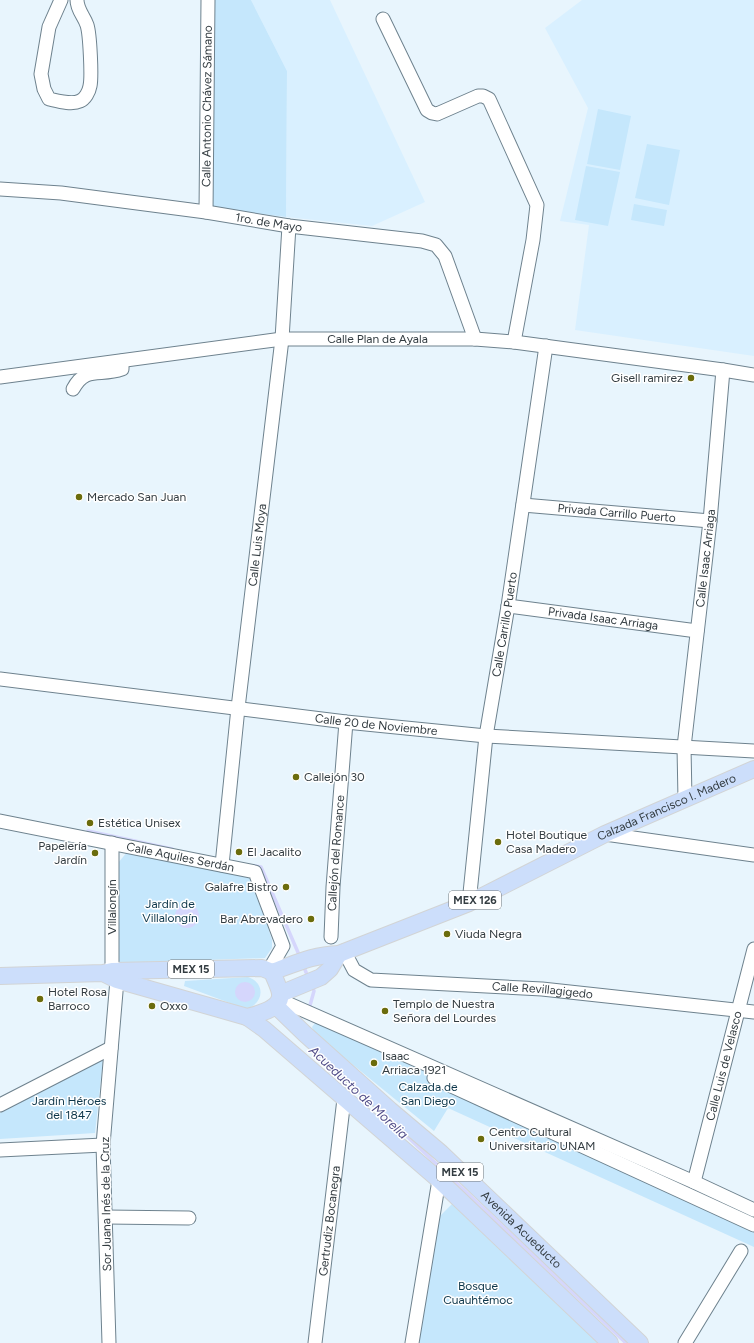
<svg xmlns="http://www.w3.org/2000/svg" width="754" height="1343" viewBox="0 0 754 1343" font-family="Figtree,sans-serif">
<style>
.built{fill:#d9f0ff}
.green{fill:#c5e7fc}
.water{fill:#d5d6fc}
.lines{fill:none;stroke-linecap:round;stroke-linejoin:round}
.stream{stroke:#d5d6fc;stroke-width:3.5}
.minor-casing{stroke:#6e828e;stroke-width:15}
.major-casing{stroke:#d2d4d5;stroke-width:18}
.minor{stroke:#fff;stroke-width:13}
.major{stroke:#ccdefb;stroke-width:16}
.poi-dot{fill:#6b6c0c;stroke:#fff;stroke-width:1.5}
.labels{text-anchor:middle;stroke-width:3;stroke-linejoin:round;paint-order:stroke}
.shield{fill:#fff;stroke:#70767a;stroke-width:1}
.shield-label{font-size:11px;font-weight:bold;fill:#333c41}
.street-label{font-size:12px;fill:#333c41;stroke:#fff}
.poi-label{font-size:12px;fill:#333c41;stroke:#fff;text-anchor:start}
.park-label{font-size:12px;fill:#0d364a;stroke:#fff}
.water-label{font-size:13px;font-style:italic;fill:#514d89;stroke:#fff}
</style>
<rect width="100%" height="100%" fill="#e8f5fd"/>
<path class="built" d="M 251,0 L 330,0 L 425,202 L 372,226 L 286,217 L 287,71 Z
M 582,0 L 754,0 L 754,356 L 575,330 L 589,225 L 560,221 L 588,108 L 545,28 Z"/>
<path class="green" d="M 214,0 L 251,0 L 287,71 L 286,217 L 212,208 Z
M 598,109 L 631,116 L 620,170 L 587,164 Z
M 647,144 L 680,150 L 669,205 L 635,198 Z
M 586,166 L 620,172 L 608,226 L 575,220 Z
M 634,204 L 667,210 L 664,226 L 631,220 Z
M 128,851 L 251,874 L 272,940 L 272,948 L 265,958 L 119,963 L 118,863 Z
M 248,977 C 266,983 264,1004 246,1009 L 184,986 L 185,981 Z
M 316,1022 L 754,1212 L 754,1247 L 448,1108 L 434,1131 L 314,1033 L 312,1027 Z
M 103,1060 L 95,1133 L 0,1139 L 0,1113 Z
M 455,1201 L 602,1343 L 419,1343 L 439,1217 Z"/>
<path class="water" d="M175 916a12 12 0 1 1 24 0a12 12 0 1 1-24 0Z
M235 992a10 10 0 1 1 20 0a10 10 0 1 1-20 0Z"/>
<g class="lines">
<path class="stream" d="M 88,831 L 172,849
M 255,866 L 261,867 L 300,957
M 303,965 L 308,977
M 309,1009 L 314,991 L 312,985
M 394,1124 L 626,1343"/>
<defs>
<g id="minor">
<path d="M 61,0 L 49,27 L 41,74 L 44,89 L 49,99 C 58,101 72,105 80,101 C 85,99 89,92 90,86 C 92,77 90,34 87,25 C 84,16 77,10 77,0"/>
<path d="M 383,19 L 427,110 L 432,113 L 437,114 L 478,96 L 483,96 L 489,99 L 537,205 L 533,240 L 514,342"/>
<path id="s1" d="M 0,189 L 61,193 L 206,212 L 289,226 L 422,241 L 436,245 L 445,256 L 475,339"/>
<path id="s2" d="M 206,212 L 208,0"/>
<path id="s3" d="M 0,377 L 282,339 L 475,339 L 514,342 L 723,370 L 754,375"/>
<path d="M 73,389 C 86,365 100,377 122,369 L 122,361"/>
<path id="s4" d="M 523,505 L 710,521"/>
<path id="s5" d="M 508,606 L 697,631"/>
<path id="s6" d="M 0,679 L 346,722 L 486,736 L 754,751"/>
<path id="s7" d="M 685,799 L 684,747 L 710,521 L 723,370"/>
<path id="s8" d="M 0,821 L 255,872 L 283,946 L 269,970"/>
<path d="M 605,834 L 754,855"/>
<path id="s9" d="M 222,865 L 238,708 L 282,339 L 289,226"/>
<path id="s10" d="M 469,903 L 486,736 L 508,606 L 546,346"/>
<path id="s11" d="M 331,937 L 333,887 L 346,722"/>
<path id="s12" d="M 344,951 L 354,970 L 371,980 L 542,989 L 754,1012"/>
<path d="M 280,1000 L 694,1182 L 754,1210"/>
<path d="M 434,1078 L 754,1225"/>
<path d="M 0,1105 L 111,1048"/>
<path d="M 0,1150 L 103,1145"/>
<path id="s13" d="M 694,1182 L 754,949"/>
<path d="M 106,1217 L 189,1218"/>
<path d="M 109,1343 L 103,1145 L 117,980 L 112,971 L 112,843"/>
<path id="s14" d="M 315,1343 L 344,1099"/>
<path d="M 412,1343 L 439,1180"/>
<path d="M 685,1343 L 741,1251"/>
</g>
<g id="major">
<path id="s15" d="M 272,972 C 297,963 312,955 339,954 L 469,903 L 605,834 L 754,769"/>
<path d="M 0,976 L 103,973 L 112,971 L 262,968 L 272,972 C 275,979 279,987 280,993 C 283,1009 258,1014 247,1017 L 117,980 L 103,973"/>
<path d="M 280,994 L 321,977 L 330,969 L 339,954"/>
<path id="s16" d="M 276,1006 L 305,1034 L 390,1110 L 441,1153 L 640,1343"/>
<path d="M 247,1017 L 264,1029 L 439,1180 L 610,1343"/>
</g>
</defs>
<use href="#minor" class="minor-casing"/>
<use href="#major" class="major-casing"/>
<use href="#minor" class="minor"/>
<use href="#major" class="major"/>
</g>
<g class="poi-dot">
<circle cx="691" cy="378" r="4"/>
<circle cx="79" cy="497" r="4"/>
<circle cx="296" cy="777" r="4"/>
<circle cx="90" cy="823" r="4"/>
<circle cx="498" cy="842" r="4"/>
<circle cx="239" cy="852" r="4"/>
<circle cx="95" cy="853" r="4"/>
<circle cx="286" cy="887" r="4"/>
<circle cx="311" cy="919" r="4"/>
<circle cx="447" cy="934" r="4"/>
<circle cx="40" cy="999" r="4"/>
<circle cx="152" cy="1006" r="4"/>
<circle cx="385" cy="1011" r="4"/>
<circle cx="374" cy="1063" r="4"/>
<circle cx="481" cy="1139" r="4"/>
</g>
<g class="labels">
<g class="shield">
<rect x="449" y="891" width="52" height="18" rx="3"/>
<rect x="168" y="960" width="46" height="18" rx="3"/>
<rect x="437" y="1163" width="46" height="18" rx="3"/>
</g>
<g class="shield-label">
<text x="475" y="904">MEX 126</text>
<text x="191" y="973">MEX 15</text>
<text x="460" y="1176">MEX 15</text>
</g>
<g class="street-label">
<text dy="4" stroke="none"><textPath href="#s2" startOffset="106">Calle Antonio Chávez Sámano</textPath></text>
<text dy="4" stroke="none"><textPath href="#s1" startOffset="271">1ro. de Mayo</textPath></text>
<text dy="4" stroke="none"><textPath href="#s3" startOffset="380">Calle Plan de Ayala</textPath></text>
<text dy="4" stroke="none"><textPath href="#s4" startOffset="94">Privada Carrillo Puerto</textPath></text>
<text dy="4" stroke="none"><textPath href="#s9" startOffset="322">Calle Luis Moya</textPath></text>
<text dy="4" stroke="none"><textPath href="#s7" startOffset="242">Calle Isaac Arriaga</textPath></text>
<text dy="4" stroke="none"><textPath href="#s5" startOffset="96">Privada Isaac Arriaga</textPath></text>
<text dy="4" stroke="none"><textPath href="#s10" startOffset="281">Calle Carrillo Puerto</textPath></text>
<text dy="4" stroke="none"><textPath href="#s6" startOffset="379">Calle 20 de Noviembre</textPath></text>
<text dy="4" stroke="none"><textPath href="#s15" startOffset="429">Calzada Francisco I. Madero</textPath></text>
<text dy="4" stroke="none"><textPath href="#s11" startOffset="84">Callejón del Romance</textPath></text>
<text dy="4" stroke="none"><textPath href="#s8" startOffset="184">Calle Aquiles Serdán</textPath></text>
<text transform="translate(112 907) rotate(-90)" y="4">Villalongín</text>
<text dy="4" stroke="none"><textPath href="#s12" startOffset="213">Calle Revillagigedo</textPath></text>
<text dy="4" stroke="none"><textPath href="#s13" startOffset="120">Calle Luis de Velasco</textPath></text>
<text transform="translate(106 1204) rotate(-91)" y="4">Sor Juana Inés de la Cruz</text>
<text dy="4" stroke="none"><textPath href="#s14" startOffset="123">Gertrudiz Bocanegra</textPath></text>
<text dy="4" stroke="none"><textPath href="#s16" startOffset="332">Avenida Acueducto</textPath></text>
</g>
<g class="poi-label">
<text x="683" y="382" text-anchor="end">Gisell ramirez</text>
<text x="87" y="501">Mercado San Juan</text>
<text x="304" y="781">Callejón 30</text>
<text x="98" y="827">Estética Unisex</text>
<text x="506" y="839">Hotel Boutique<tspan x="506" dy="14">Casa Madero</tspan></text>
<text x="87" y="850" text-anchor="end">Papelería<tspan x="87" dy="14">Jardín</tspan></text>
<text x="247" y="856">El Jacalito</text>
<text x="278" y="891" text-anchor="end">Galafre Bistro</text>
<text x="303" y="923" text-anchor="end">Bar Abrevadero</text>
<text x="455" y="938">Viuda Negra</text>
<text x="48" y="996">Hotel Rosa<tspan x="48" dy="14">Barroco</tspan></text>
<text x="393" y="1008">Templo de Nuestra<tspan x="393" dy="14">Señora del Lourdes</tspan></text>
<text x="160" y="1010">Oxxo</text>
<text x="382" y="1060">Isaac<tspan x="382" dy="14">Arriaca 1921</tspan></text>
<text x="489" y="1136">Centro Cultural<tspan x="489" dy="14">Universitario UNAM</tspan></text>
</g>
<g class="park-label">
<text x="170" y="908">Jardín de<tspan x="170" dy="14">Villalongín</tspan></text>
<text x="428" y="1091">Calzada de<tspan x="428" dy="14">San Diego</tspan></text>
<text x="69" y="1105">Jardín Héroes<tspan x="69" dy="14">del 1847</tspan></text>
<text x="478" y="1290">Bosque<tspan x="478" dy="14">Cuauhtémoc</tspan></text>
</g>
<g class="water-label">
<text transform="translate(359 1092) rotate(43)" y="5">Acueducto de Morelia</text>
</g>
</g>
</svg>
